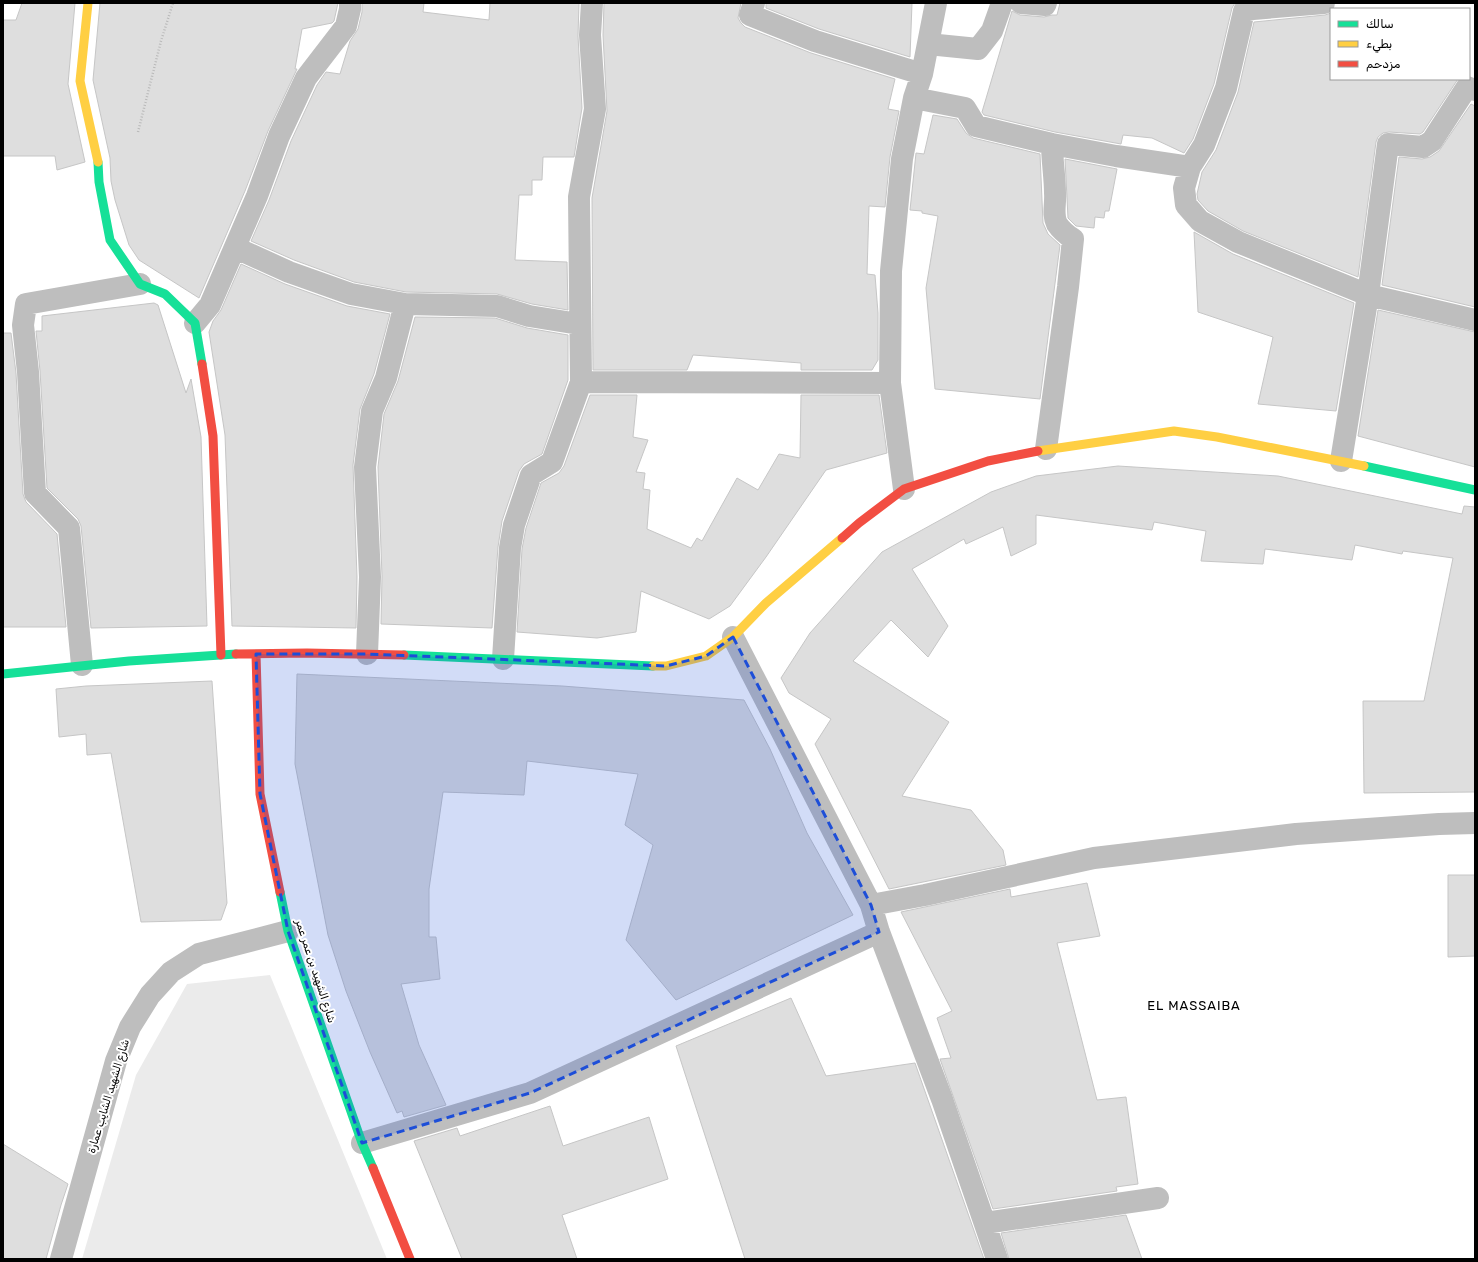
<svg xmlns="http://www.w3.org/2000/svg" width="1478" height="1262" viewBox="0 0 1478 1262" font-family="Rubik,'Noto Naskh Arabic',sans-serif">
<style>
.green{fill:#ebebeb}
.building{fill:#dedede;stroke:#c6c6c6}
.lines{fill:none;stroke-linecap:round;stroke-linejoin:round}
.path{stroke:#b9b9b9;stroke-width:2.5;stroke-dasharray:1 2;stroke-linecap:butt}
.street{stroke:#bebebe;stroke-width:22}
.fast{stroke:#16e098;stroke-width:9}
.slow{stroke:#ffcf43;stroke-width:9}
.jam{stroke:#f24e42;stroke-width:9}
.marked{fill:#1d4ed8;fill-opacity:0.2;stroke:#1d4ed8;stroke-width:3;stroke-dasharray:8 5;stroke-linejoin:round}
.labels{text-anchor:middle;stroke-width:4;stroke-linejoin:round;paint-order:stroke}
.street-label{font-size:11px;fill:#000;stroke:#fff}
.quarter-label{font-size:13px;letter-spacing:1px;fill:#000;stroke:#fff}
</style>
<rect width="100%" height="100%" fill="#fff"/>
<path class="green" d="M 270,975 L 387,1259 L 82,1259 L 136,1075 L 187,984 Z"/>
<path class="building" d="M 22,3 L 75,3 L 68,84 L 85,162 L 57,170 L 55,156 L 3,156 L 3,20 L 16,20 Z
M 100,3 L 338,3 L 334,21 L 332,23 L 302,29 L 295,69 L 297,69 L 268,131 L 245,191 L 199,298 L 139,260 L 129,245 L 115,200 L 111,181 L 110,158 L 93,80 Z
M 362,3 L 424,3 L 423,12 L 489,20 L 490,3 L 579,3 L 578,36 L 582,108 L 574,157 L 543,157 L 542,180 L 532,180 L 532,195 L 519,195 L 515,260 L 567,262 L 568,310 L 532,304 L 497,294 L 406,292 L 354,282 L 294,260 L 251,241 L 269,200 L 291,141 L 317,85 L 326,72 L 340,74 L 350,41 L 358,29 L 362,12 Z
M 604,3 L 741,3 L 738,18 L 741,23 L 745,27 L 811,53 L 895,79 L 888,109 L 899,111 L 890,157 L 885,207 L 869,206 L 867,274 L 875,275 L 878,313 L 878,360 L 872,370 L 801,370 L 801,363 L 693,355 L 687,370 L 593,370 L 592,198 L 607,111 L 603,35 Z
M 766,3 L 912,3 L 910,57 L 819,29 L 766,8 Z
M 1060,3 L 1235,3 L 1232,8 L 1214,84 L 1193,139 L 1184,153 L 1152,138 L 1123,135 L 1121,144 L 1055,132 L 984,115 L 982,112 L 1012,11 L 1020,15 L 1044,17 L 1052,15 L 1057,15 Z
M 1331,13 L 1331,79 L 1458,79 L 1423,132 L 1420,134 L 1389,132 L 1383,133 L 1378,137 L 1376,142 L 1358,277 L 1243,231 L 1208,211 L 1198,200 L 1197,194 L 1202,172 L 1216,150 L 1238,92 L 1254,22 L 1325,15 Z
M 1471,104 L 1475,106 L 1475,307 L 1382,285 L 1399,157 L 1422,159 L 1430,157 L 1439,151 Z
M 933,115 L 957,119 L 966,133 L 973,138 L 1040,154 L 1043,223 L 1048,234 L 1060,245 L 1040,399 L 935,389 L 926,288 L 938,216 L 922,213 L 922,211 L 910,210 L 916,153 L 924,154 Z
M 1065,159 L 1117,169 L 1109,211 L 1105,211 L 1104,218 L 1095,217 L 1094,228 L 1076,226 L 1068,218 Z
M 1194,232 L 1233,254 L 1354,303 L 1336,411 L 1258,404 L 1273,337 L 1198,312 Z
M 241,264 L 285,284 L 347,306 L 390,314 L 374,374 L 360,409 L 353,465 L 357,577 L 356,628 L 232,626 L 225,435 L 209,332 L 213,321 L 221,310 Z
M 154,303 L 158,305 L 186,393 L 191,379 L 201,437 L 207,626 L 91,628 L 81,526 L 78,519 L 47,488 L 40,371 L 36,331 L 42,331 L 42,316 Z
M 1378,310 L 1475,332 L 1475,467 L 1358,436 Z
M 415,317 L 495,318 L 527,328 L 568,335 L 568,380 L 542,454 L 524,464 L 519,471 L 502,521 L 498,547 L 492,628 L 381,624 L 382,576 L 378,467 L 384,414 L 398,381 Z
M 3,333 L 11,333 L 16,373 L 23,494 L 26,502 L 57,534 L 66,627 L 3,627 Z
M 590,395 L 637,395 L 633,437 L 648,440 L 636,472 L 645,473 L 643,489 L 650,490 L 647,529 L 691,548 L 697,538 L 702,541 L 737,478 L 758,490 L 779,454 L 800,458 L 801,395 L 879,395 L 887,453 L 826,470 L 766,557 L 730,606 L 709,619 L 641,591 L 636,632 L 597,638 L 517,632 L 522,549 L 526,528 L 541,483 L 559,473 L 564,466 Z
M 1118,466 L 1278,476 L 1462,514 L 1464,506 L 1475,507 L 1475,792 L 1364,793 L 1363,701 L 1424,701 L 1453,558 L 1403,551 L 1402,554 L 1355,545 L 1352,560 L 1265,549 L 1263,564 L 1201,561 L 1206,531 L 1154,522 L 1152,530 L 1036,515 L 1036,544 L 1011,556 L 1003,527 L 966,544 L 964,539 L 912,569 L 948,626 L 928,657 L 891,620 L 853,661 L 949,722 L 902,796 L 971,810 L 1003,850 L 1006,865 L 889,889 L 815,744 L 831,719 L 789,693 L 781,678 L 810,633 L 882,552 L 991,492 L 1036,476 Z
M 297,674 L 562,686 L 744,700 L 770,749 L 807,833 L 853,915 L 676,1000 L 626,940 L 653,845 L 625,825 L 638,774 L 527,761 L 524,795 L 443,792 L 429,889 L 429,937 L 436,937 L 440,979 L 401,984 L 419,1045 L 446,1105 L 404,1117 L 402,1111 L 397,1113 L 370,1052 L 346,991 L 328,935 L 295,764 Z
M 212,681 L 227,903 L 221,920 L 141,922 L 111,753 L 87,755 L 86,734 L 59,737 L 56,689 L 86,686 Z
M 1448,875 L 1475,875 L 1475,956 L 1448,957 Z
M 1087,883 L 1100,936 L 1057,943 L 1097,1100 L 1126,1097 L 1138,1184 L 1116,1187 L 1117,1191 L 993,1209 L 940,1059 L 951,1058 L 937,1018 L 952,1011 L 901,912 L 1010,889 L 1011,897 Z
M 791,998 L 826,1076 L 915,1063 L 984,1259 L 745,1259 L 676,1046 Z
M 550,1106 L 563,1146 L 649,1117 L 668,1179 L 562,1215 L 577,1259 L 462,1259 L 414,1141 L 457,1128 L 460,1136 Z
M 3,1144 L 68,1184 L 61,1205 L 46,1259 L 3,1259 Z
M 1126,1215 L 1142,1259 L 1009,1259 L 1001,1233 Z"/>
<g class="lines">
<path class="path" d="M 138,132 L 161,41 L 173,3"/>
<path class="street" d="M 754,3 L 750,15 L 815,41 L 922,74
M 1021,3 L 1045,5 L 1046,3
M 1324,3 L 1253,9 L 1244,11 L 1226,88 L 1204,145 L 1190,167 L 1184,188 L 1186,205 L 1200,221 L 1238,242 L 1368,295 L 1341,461
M 928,44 L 978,49 L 992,31 L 1002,3
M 1475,90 L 1467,87 L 1432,141 L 1423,147 L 1388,144 L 1368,295 L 1475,320
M 914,98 L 965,108 L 976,126 L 1052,144 L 1116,156 L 1190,167
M 236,248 L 289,272 L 351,294 L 405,304 L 497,306 L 529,316 L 579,324
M 195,323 L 210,305 L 257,196 L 279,136 L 306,78 L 346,26 L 350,9 L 350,3
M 581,382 L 890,383
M 1046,449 L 1068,287 L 1073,239 C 1067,235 1061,230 1057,224 C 1052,214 1056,204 1055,193 C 1055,177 1052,161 1052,144
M 904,489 L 890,383 L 891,271 L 902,159 L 914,98 L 922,74 L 936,3
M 733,637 L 871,905 L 879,932 L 942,1099 L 997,1259
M 367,654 L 370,577 L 365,467 L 372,411 L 386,378 L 405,304
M 503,659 L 510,548 L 514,525 L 531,475 L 552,462 L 581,382 L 579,197 L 595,109 L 590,35 L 592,3
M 82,665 L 69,528 L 35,493 L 28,372 L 23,325 L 26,304 L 140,284
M 871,905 L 925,895 L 1094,858 L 1296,834 L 1439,824 L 1475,823
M 362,1143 L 530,1093 L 879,932
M 985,1223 L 1158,1198
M 61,1259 L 116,1061 L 130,1027 L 150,995 L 171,972 L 199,954 L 288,931"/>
<path class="fast" d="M 98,162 L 99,182 L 110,240 L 140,284 L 165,294 L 195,323 L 202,364
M 1364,466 L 1475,490
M 404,655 L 653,666
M 3,674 L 129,661 L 236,654
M 280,892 L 288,931 L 362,1143 L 373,1168"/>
<path class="slow" d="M 88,3 L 80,81 L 98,162
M 1038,451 L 1174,431 L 1217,437 L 1364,466
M 653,666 L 666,666 L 706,656 L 733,637 L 766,603 L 842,538"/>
<path class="jam" d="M 202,364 L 213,436 L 221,655
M 842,538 L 859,523 L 904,489 L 988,461 L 1038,451
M 236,654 L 307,653 L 404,655
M 256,654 L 260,794 L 280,892
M 373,1168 L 410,1259"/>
</g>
<path class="marked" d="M 733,637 L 871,905 L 879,932 L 530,1093 L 362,1143 L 288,931 L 260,794 L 256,654 L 367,654 L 666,666 L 706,656 Z"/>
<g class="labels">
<g class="street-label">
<text transform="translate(316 971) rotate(72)" y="4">شارع الشهيد بن عمر عمر</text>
<text transform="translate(108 1096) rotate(-73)" y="4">شارع الشهيد الشايب عمارة</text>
</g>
<g class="quarter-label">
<text x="1194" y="1010">EL MASSAIBA</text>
</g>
</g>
<rect width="1478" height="1262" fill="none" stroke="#000000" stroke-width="8"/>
<rect x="1330" y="8" width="140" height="72" fill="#ffffff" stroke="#999999"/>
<rect x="1338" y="21" width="20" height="6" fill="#16e098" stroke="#999999"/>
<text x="1366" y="28" font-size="12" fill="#000000">سالك</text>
<rect x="1338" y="41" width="20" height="6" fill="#ffcf43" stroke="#999999"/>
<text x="1366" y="48" font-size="12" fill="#000000">بطيء</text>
<rect x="1338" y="61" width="20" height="6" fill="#f24e42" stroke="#999999"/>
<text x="1366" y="68" font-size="12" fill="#000000">مزدحم</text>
</svg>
